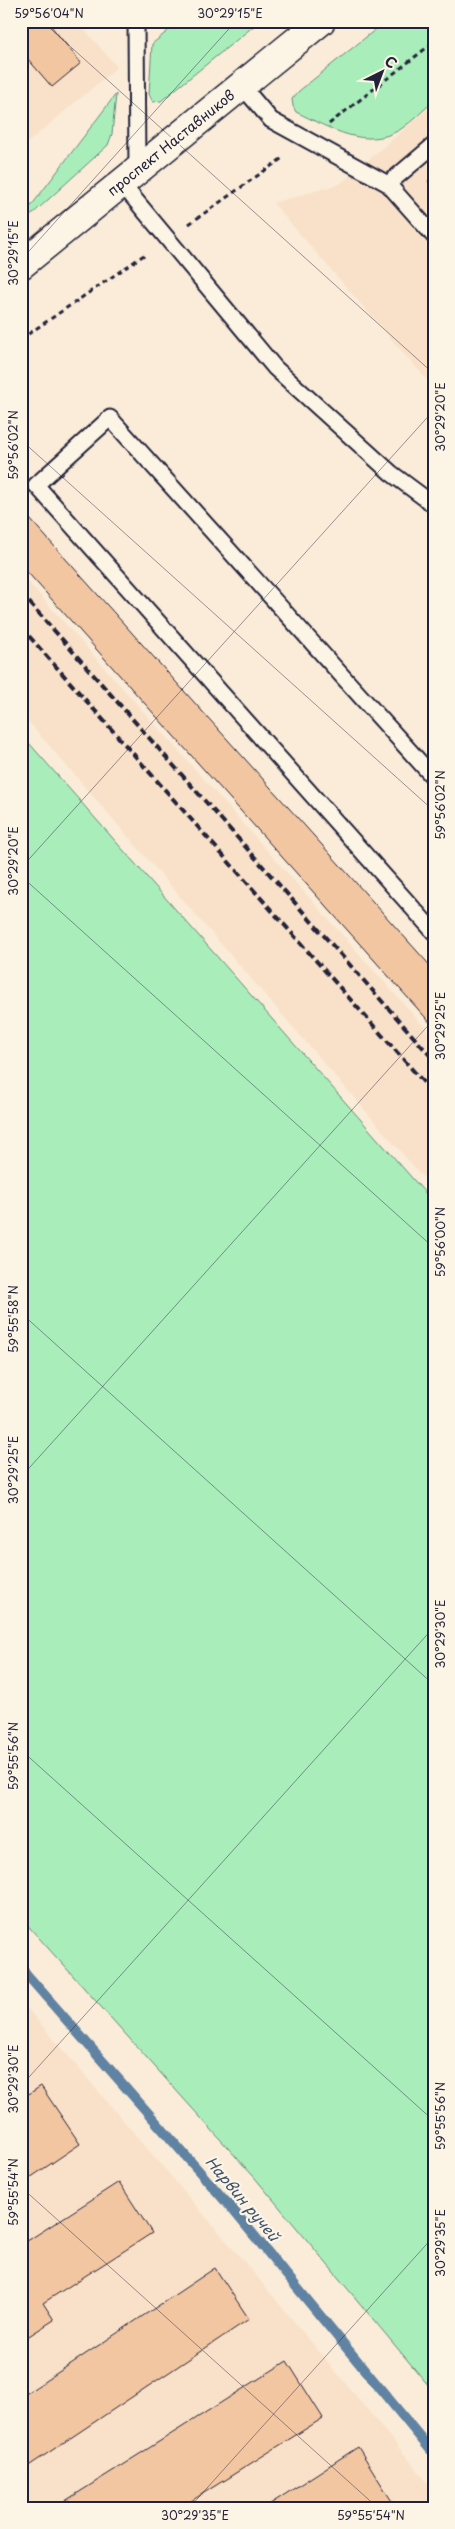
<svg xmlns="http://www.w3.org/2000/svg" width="455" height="2529" viewBox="0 0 455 2529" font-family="'Playpen Sans',sans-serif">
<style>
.built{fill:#f8e1c8}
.green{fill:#a9eeba;stroke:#66887a}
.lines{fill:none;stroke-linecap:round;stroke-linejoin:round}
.stream{stroke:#6082a3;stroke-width:10}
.building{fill:#f3c6a2;stroke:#22223b}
.lane-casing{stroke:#22223b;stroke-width:19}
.secondary-casing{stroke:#22223b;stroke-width:31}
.path{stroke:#22223b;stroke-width:3;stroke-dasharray:5 4;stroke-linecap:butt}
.lane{stroke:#fcf5e5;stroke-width:15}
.secondary{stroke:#fcf5e5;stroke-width:28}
.rail{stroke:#22223b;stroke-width:4;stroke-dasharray:8 4;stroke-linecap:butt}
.ticks{fill:none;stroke:#22223b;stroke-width:1;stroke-opacity:0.45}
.labels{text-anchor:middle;stroke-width:4.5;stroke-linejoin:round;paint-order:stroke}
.street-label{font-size:14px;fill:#22223b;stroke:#fcf5e5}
.water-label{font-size:15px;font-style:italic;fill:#41526f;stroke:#fcf5e5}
.neatline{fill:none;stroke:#22223b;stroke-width:2}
.ticks-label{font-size:12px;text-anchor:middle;fill:#22223b}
</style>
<rect width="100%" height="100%" fill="#faecd8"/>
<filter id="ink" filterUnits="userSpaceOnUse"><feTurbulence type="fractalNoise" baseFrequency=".02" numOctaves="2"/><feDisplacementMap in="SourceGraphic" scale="10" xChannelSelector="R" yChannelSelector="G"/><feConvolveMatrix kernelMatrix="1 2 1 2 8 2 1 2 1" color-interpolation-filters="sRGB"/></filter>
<g filter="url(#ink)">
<path class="built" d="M 21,21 L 77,21 L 117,67 L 21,148 Z
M 434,104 L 434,388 L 273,203 L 340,184 Z
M 21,574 L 434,1038 L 434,1190 L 21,713 Z
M 21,2001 L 252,2271 L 434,2490 L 434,2508 L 21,2508 Z"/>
<path class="green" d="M 180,21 L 260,21 L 161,101 L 153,102 L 149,94 L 152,44 Z
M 386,21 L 434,21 L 434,101 C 423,110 413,121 401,129 C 366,151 330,128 296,112 L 293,106 L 292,99 L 299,91 Z
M 116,94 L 112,134 L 108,145 L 28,218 L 25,214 Z
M 21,734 L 434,1203 L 434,2392 L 255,2178 L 21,1918 Z"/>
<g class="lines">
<path class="stream" d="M 21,1968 L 234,2211 L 434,2454"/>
</g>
<path class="building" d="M 21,21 L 47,21 L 81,63 L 52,87 L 21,51 Z
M 434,176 L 434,188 L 428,181 Z
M 21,509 L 434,970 L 434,1027 L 21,565 Z
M 41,2086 L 80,2144 L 21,2184 L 21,2099 Z
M 119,2182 L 152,2233 L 43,2303 L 54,2320 L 21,2341 L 21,2245 Z
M 215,2268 L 249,2319 L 21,2471 L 21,2397 Z
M 287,2361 L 323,2418 L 180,2508 L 54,2508 Z
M 358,2447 L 393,2503 L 385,2508 L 264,2508 Z"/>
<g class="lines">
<defs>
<path id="lane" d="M 136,21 L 137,171
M 242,86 L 271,120 L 388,184 L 434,145
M 122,184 L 275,368 L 391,473 L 434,505
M 388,184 L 434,236
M 434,778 L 110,418 L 36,485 L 434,932"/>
<path id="secondary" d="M 21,265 L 321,21"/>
</defs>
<use href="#lane" class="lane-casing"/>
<use href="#secondary" class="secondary-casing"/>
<path class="path" d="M 329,124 L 434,42
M 189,224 L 284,157
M 21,339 L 147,253"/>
<use href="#lane" class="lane"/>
<use href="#secondary" class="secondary"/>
<path class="rail" d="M 21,593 L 434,1060
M 21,627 L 434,1094"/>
</g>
</g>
<path class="ticks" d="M 42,21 L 434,374M 21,260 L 236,21M 21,440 L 434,811M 21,868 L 434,410M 21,876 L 434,1248M 21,1313 L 434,1685M 21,1477 L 434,1019M 21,1750 L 434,2121M 21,2086 L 434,1627M 21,2187 L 378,2508M 189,2508 L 434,2236"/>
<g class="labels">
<g class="street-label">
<text transform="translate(171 143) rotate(-39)" y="5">проспект Наставников</text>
</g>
<g class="water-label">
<text transform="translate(242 2199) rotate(50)" y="5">Нарвин ручей</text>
</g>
</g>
<rect width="455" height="2529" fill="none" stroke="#fcf5e5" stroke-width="55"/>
<g transform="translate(382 72) rotate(42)" stroke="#fcf5e5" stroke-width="4" paint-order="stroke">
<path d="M0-4L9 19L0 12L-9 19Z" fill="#22223b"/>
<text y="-8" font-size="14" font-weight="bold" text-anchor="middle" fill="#22223b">С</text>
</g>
<rect x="28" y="28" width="400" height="2474" class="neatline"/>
<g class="ticks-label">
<text x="49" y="18">59°56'04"N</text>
<text x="230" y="18">30°29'15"E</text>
<text transform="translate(14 253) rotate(-90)" y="4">30°29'15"E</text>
<text transform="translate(441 417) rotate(-90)" y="4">30°29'20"E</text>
<text transform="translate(14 445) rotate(-90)" y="4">59°56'02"N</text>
<text transform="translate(441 805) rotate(-90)" y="4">59°56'02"N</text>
<text transform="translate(14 861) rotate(-90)" y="4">30°29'20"E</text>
<text transform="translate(441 1026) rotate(-90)" y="4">30°29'25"E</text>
<text transform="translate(441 1242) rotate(-90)" y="4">59°56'00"N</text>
<text transform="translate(14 1319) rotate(-90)" y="4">59°55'58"N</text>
<text transform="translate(14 1470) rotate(-90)" y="4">30°29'25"E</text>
<text transform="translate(441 1634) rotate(-90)" y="4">30°29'30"E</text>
<text transform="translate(14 1756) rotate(-90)" y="4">59°55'56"N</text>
<text transform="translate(14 2079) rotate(-90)" y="4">30°29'30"E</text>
<text transform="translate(441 2116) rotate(-90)" y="4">59°55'56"N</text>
<text transform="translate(14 2192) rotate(-90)" y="4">59°55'54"N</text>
<text transform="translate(441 2243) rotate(-90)" y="4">30°29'35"E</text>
<text x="195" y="2520">30°29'35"E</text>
<text x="371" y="2520">59°55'54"N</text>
</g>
</svg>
